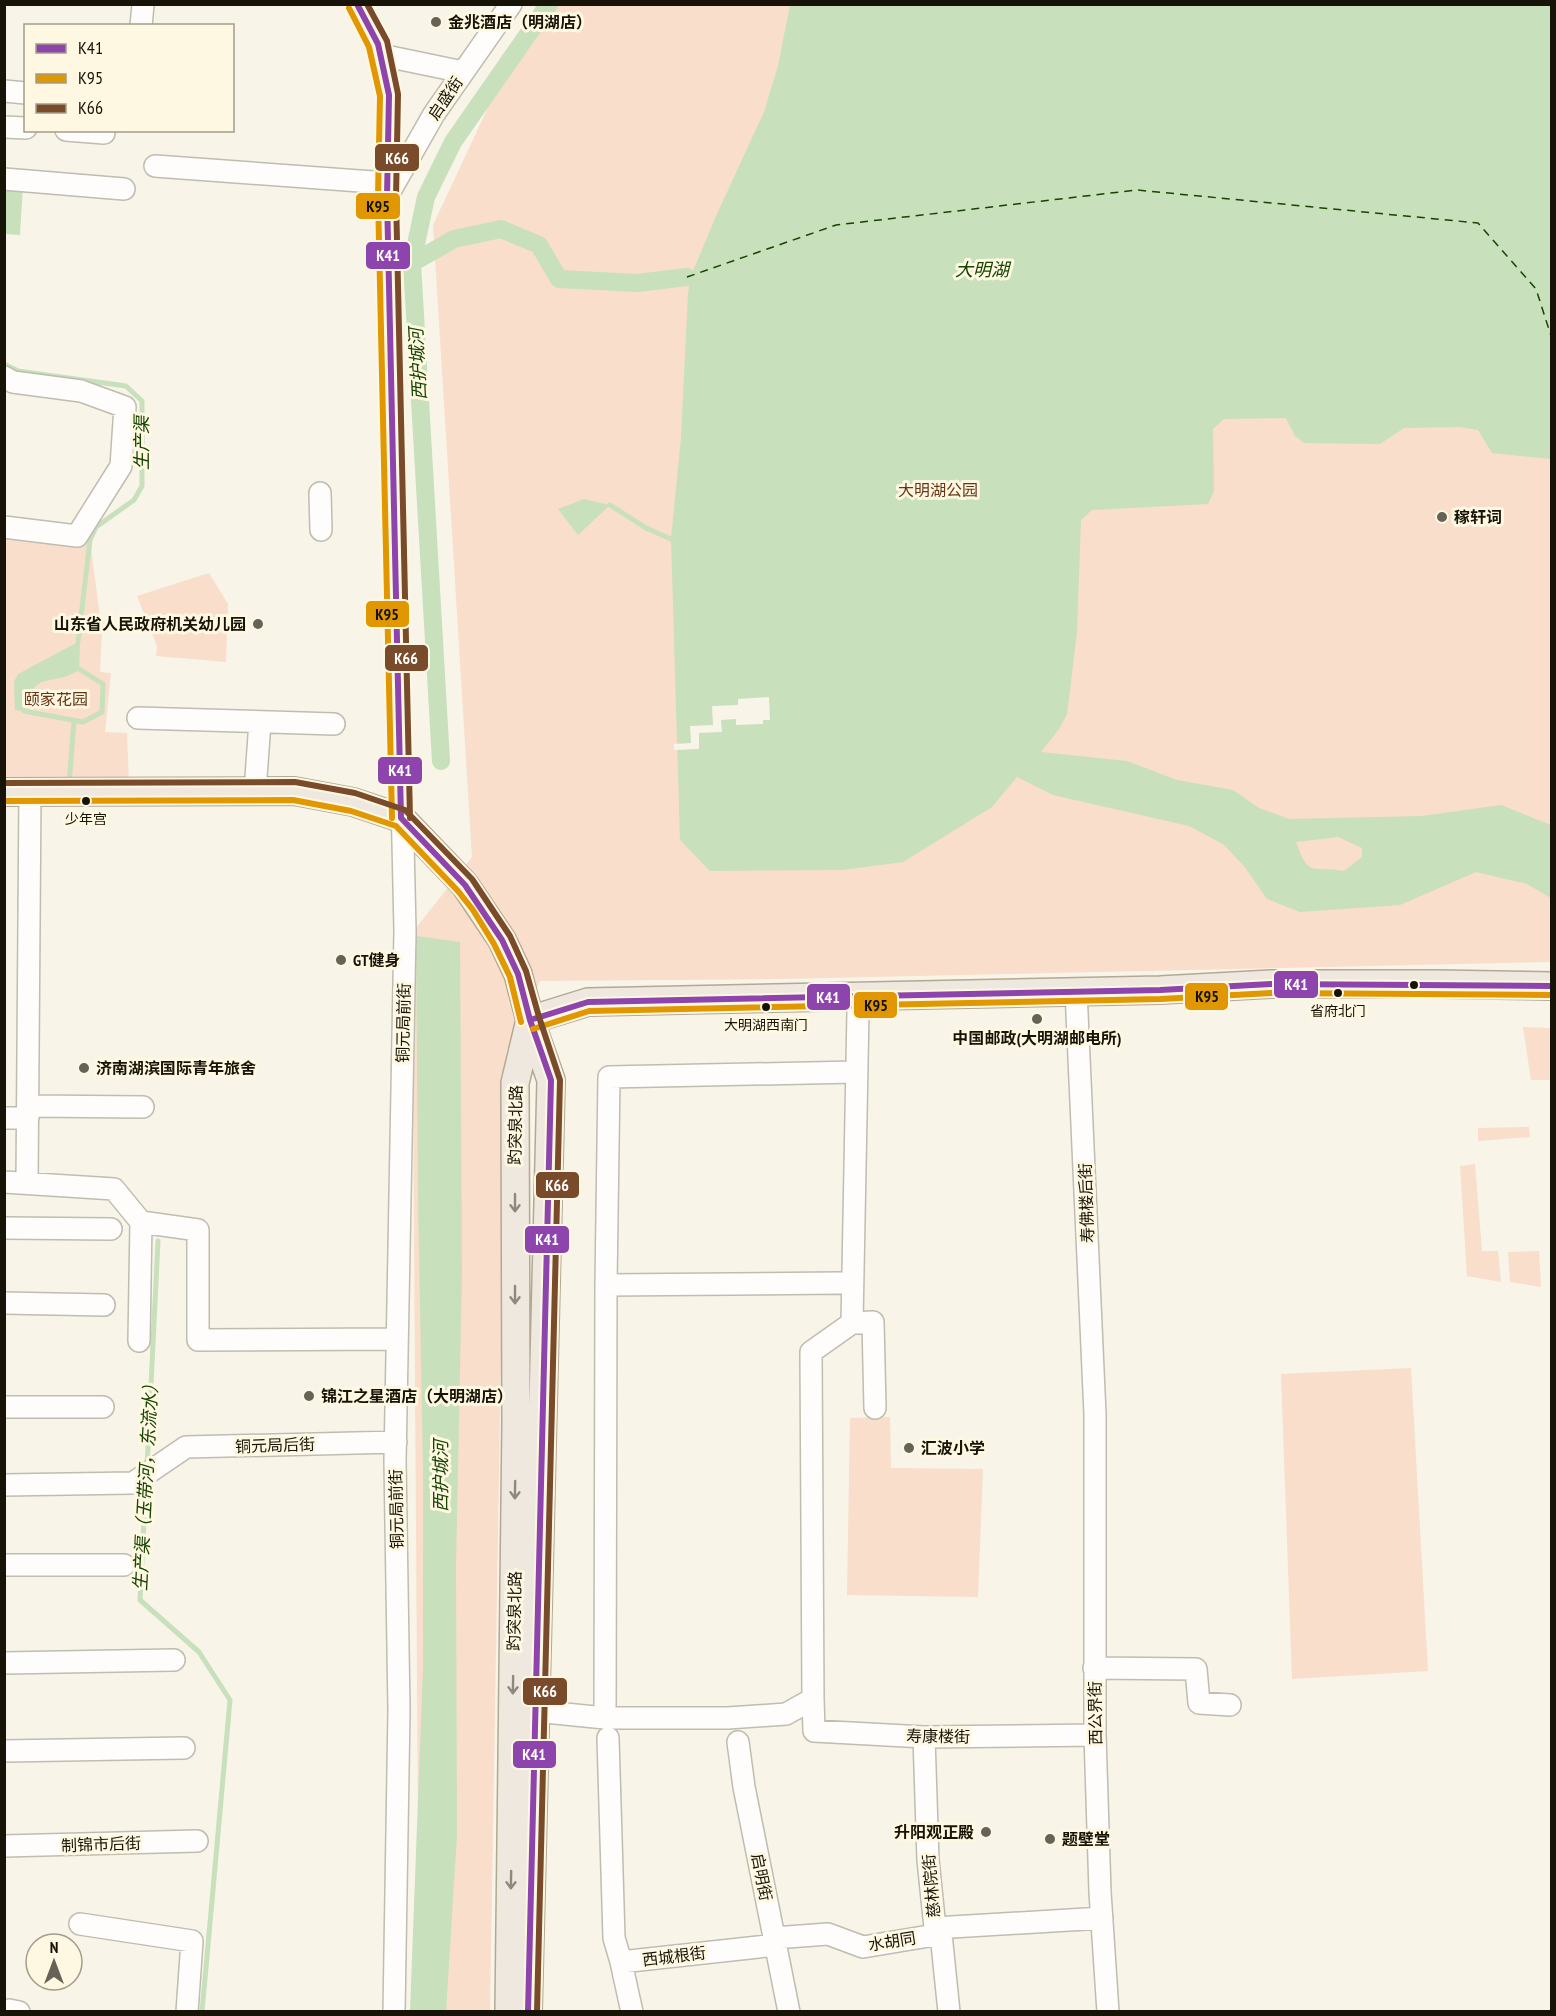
<svg xmlns="http://www.w3.org/2000/svg" width="1556" height="2016" viewBox="0 0 1556 2016" font-family="'PT Sans Narrow','Noto Sans SC',sans-serif">
<style>
.green{fill:#f8decb}
.water{fill:#c8e0bb;fill-rule:evenodd}
.pier{fill:#f8f4e8}
.lines{fill:none;stroke-linecap:round;stroke-linejoin:round}
.stream{stroke:#c8e0bb;stroke-width:5}
.canal{stroke:#c8e0bb;stroke-width:18}
.ferry{stroke:#164401;stroke-width:1.5;stroke-dasharray:8 6;stroke-linecap:butt}
.minor-casing{stroke:#bfbcb0;stroke-width:24}
.major-casing{stroke:#b3a893;stroke-width:30}
.minor{stroke:#fefdfc;stroke-width:21}
.major{stroke:#efe8df;stroke-width:27}
.bus-1-casing{stroke:#fef8e2;stroke-width:10}
.bus-2-casing{stroke:#fef8e2;stroke-width:10}
.bus-3-casing{stroke:#fef8e2;stroke-width:10}
.bus-1{stroke:#8e44ad;stroke-width:6}
.bus-2{stroke:#e19701;stroke-width:6}
.bus-3{stroke:#7a4b2a;stroke-width:6}
.oneway{stroke:#8e887d}
.poi-dot{fill:#666255;stroke:#fef8e2;stroke-width:2}
.bus-dot{fill:#171306;stroke:#fef8e2;stroke-width:2}
.labels{text-anchor:middle;stroke-width:6;stroke-linejoin:round;paint-order:stroke}
.bus-label{font-size:14px;fill:#171306;stroke:#fef8e2}
.poi-label{font-size:16px;font-weight:bold;fill:#171306;stroke:#fef8e2;text-anchor:start}
.street-label{font-size:16px;fill:#171306;stroke:#fef8e2}
.park-label{font-size:16px;fill:#663514;stroke:#fef8e2}
.water-label{font-size:18px;font-style:italic;fill:#164401;stroke:#fef8e2}
.line-badge{stroke:#fef8e2;stroke-width:2}
.badge-label{font-size:16px;text-anchor:middle;font-weight:bold;fill:#fff}
.pale-badge-label{font-size:16px;text-anchor:middle;font-weight:bold;fill:#111}
</style>
<rect width="100%" height="100%" fill="#f8f4e8"/>
<path class="green" d="M 536,5 L 1551,5 L 1551,962 L 780,979 L 540,981 L 506,1052 L 490,2011 L 414,2011 L 419,1975 L 412,933 L 472,857 L 433,225 Z
M 5,537 L 90,540 L 102,633 L 100,672 L 111,673 L 105,732 L 127,733 L 129,783 L 5,781 Z
M 209,573 L 228,604 L 226,662 L 156,656 L 157,646 L 137,596 Z
M 1523,1027 L 1551,1028 L 1551,1080 L 1531,1080 Z
M 1529,1127 L 1530,1137 L 1478,1141 L 1478,1128 Z
M 1475,1164 L 1482,1251 L 1498,1251 L 1501,1282 L 1467,1276 L 1460,1166 Z
M 1539,1251 L 1541,1287 L 1510,1282 L 1508,1252 Z
M 1411,1368 L 1428,1671 L 1292,1679 L 1281,1374 Z
M 890,1417 L 891,1468 L 983,1469 L 978,1597 L 847,1595 L 850,1418 Z"/>
<path class="water" d="M 790,5 L 1551,5 L 1551,459 L 1492,453 L 1478,430 L 1460,427 L 1404,428 L 1380,444 L 1304,443 L 1295,436 L 1286,418 L 1224,419 L 1213,429 L 1214,491 L 1208,504 L 1092,510 L 1081,520 L 1077,632 L 1067,714 L 1059,729 L 1041,752 L 1127,761 L 1177,780 L 1233,790 L 1259,808 L 1289,819 L 1422,816 L 1501,805 L 1551,825 L 1551,898 L 1527,884 L 1476,872 L 1400,905 L 1300,912 L 1267,899 L 1244,866 L 1223,844 L 1189,826 L 1053,795 L 1017,777 L 992,807 L 903,862 L 842,870 L 710,871 L 680,840 L 671,539 L 681,438 L 688,293 L 691,276 L 716,216 L 764,112 L 778,66 ZM 1338,837 L 1362,848 L 1362,857 L 1344,871 C 1312,865 1309,879 1296,842 Z
M 4,184 L 23,185 L 20,235 L 5,234 Z
M 584,499 L 610,505 L 578,535 L 558,509 Z
M 78,642 L 80,644 L 79,669 C 64,683 45,675 34,688 C 28,695 30,704 24,711 L 15,710 L 14,682 L 18,674 Z
M 416,936 L 460,942 L 462,1272 L 456,1566 L 457,1834 L 446,2012 L 410,2011 L 423,1668 L 423,1469 L 418,1197 Z"/>
<path class="pier" d="M 769,697 L 770,720 L 763,720 L 763,724 L 736,725 L 736,719 L 721,720 L 722,732 L 699,733 L 699,749 L 674,750 L 674,744 L 691,743 L 690,726 L 713,725 L 712,706 L 738,705 L 738,699 Z"/>
<g class="lines">
<path class="stream" d="M 4,364 L 18,371 L 126,386 L 142,401 L 142,486 L 134,500 L 96,527 L 90,540 L 78,642
M 610,505 L 646,528 L 671,539
M 24,711 L 83,722 L 102,712 L 103,684 L 79,669
M 69,785 L 74,721
M 147,1467 L 158,1241
M 146,1480 L 140,1600 L 199,1652 L 230,1700 L 202,2012"/>
<path class="canal" d="M 412,263 L 454,239 L 501,229 L 539,245 L 559,279 L 637,283 L 687,277
M 441,761 L 412,263 L 426,197 L 453,142 L 549,4"/>
<path class="ferry" d="M 687,277 L 836,225 L 1137,190 L 1478,223 L 1536,289 L 1552,339"/>
<defs>
<path id="minor" d="M 357,4 L 378,44 L 389,95 L 387,197 L 403,842 L 405,931 L 395,1461 L 399,1710 L 394,2012
M 141,26 L 143,5
M 381,55 L 463,72
M 4,91 L 26,93
M 4,127 L 26,128
M 66,130 L 104,133
M 155,166 L 387,183
M 4,179 L 124,189
M 389,193 L 434,114 L 511,4
M 4,377 L 13,382 L 81,391 L 125,407 L 121,466 L 77,536 L 4,527
M 320,493 L 321,530
M 138,718 L 334,724
M 255,791 L 260,722
M 1076,991 L 1095,1414 L 1095,1735 L 1100,1892 L 1108,2012
M 28,1106 L 143,1107
M 4,1118 L 28,1118
M 4,1182 L 114,1189 L 141,1222 L 198,1230 L 198,1340 L 397,1339
M 27,1183 L 30,791
M 4,1228 L 111,1229
M 841,1283 L 606,1285 L 609,1077 L 856,1072
M 4,1303 L 104,1305
M 852,1323 L 873,1322 L 875,1408
M 139,1341 L 141,1222
M 4,1407 L 103,1407
M 4,1485 L 133,1483 L 186,1447 L 396,1442
M 4,1565 L 124,1565
M 4,1663 L 174,1660
M 1094,1668 L 1196,1669 L 1199,1703 L 1230,1705
M 813,1699 L 814,1731 L 924,1737 L 1095,1735
M 535,1711 L 605,1718 L 728,1718 L 786,1714 L 813,1699 L 811,1352 L 852,1323 L 858,1011
M 605,1718 L 606,1285
M 924,1737 L 928,1860 L 935,1928 L 941,1934 L 949,2012
M 608,1738 L 614,1938 L 622,1965
M 738,1742 L 744,1787 L 789,2012
M 4,1751 L 184,1748
M 4,1846 L 197,1841
M 80,1924 L 192,1941 L 187,2012
M 935,1928 L 1102,1918
M 774,1938 L 828,1934 L 863,1947 L 941,1934
M 9,2010 L 19,2012
M 632,2012 L 621,1962 L 776,1945"/>
<path id="major" d="M 4,792 L 294,791 L 353,802 L 401,818 L 465,885 L 502,940 L 518,974 L 530,1020 L 551,1080 L 528,2012
M 530,1020 L 588,1002 L 1160,990 L 1271,984 L 1438,984 L 1552,986
M 509,2012 L 516,1422 L 515,1083 L 530,1020"/>
</defs>
<use href="#minor" class="minor-casing"/>
<use href="#major" class="major-casing"/>
<use href="#minor" class="minor"/>
<use href="#major" class="major"/>
<defs>
<path id="bus-1" d="M 357,4 L 378,44 L 389,95 L 387,197 L 401,818 L 465,885 L 502,940 L 518,974 L 530,1020 L 551,1080 L 528,2012
M 530,1020 L 588,1002 L 1160,990 L 1271,984 L 1552,986"/>
<path id="bus-2" d="M 349,8 L 369,47 L 380,96 L 378,197 L 392,818
M 4,801 L 293,800 L 351,811 L 396,826 L 458,891 L 473,910 L 494,944 L 510,977 L 521,1022
M 533,1029 L 589,1011 L 1160,999 L 1271,993 L 1552,995"/>
<path id="bus-3" d="M 367,4 L 387,41 L 398,94 L 396,197 L 410,818
M 4,783 L 295,782 L 355,793 L 405,810 L 472,879 L 510,936 L 526,971 L 539,1017 L 560,1080 L 537,2012"/>
</defs>
<use href="#bus-1" class="bus-1-casing"/>
<use href="#bus-2" class="bus-2-casing"/>
<use href="#bus-3" class="bus-3-casing"/>
<use href="#bus-1" class="bus-1"/>
<use href="#bus-2" class="bus-2"/>
<use href="#bus-3" class="bus-3"/>
</g>
<defs><path id="oneway-shaft" d="M-6 0H5M1.5-3L5.5 0L1.5 3" fill="none" stroke-width="1.6" stroke-linecap="round" stroke-linejoin="round" transform="scale(1.5)"/></defs>
<g class="oneway">
<use href="#oneway-shaft" transform="translate(515 1203) rotate(90)"/>
<use href="#oneway-shaft" transform="translate(515 1295) rotate(90)"/>
<use href="#oneway-shaft" transform="translate(515 1490) rotate(91)"/>
<use href="#oneway-shaft" transform="translate(513 1685) rotate(91)"/>
<use href="#oneway-shaft" transform="translate(511 1880) rotate(91)"/>
</g>
<g class="poi-dot">
<circle cx="436" cy="22" r="6"/>
<circle cx="1442" cy="517" r="6"/>
<circle cx="258" cy="624" r="6"/>
<circle cx="341" cy="960" r="6"/>
<circle cx="1037" cy="1019" r="6"/>
<circle cx="84" cy="1068" r="6"/>
<circle cx="309" cy="1396" r="6"/>
<circle cx="909" cy="1448" r="6"/>
<circle cx="986" cy="1832" r="6"/>
<circle cx="1050" cy="1839" r="6"/>
</g>
<g class="bus-dot">
<circle cx="86" cy="801" r="5"/>
<circle cx="1414" cy="985" r="5"/>
<circle cx="1338" cy="993" r="5"/>
<circle cx="766" cy="1007" r="5"/>
</g>
<g class="labels">
<g class="bus-label">
<text x="86" y="824">少年宫</text>
<text x="1338" y="1016">省府北门</text>
<text x="766" y="1030">大明湖西南门</text>
</g>
<g class="poi-label">
<text x="448" y="28">金兆酒店（明湖店）</text>
<text x="1454" y="523">稼轩词</text>
<text x="246" y="630" text-anchor="end">山东省人民政府机关幼儿园</text>
<text x="353" y="966">GT健身</text>
<text x="1037" y="1044" text-anchor="middle">中国邮政(大明湖邮电所)</text>
<text x="96" y="1074">济南湖滨国际青年旅舍</text>
<text x="321" y="1402">锦江之星酒店（大明湖店）</text>
<text x="921" y="1454">汇波小学</text>
<text x="974" y="1838" text-anchor="end">升阳观正殿</text>
<text x="1062" y="1845">题壁堂</text>
</g>
<g class="street-label">
<text transform="translate(445 98) rotate(-56)" y="6">启盛街</text>
<text transform="translate(403 1023) rotate(-89)" y="6">铜元局前街</text>
<text transform="translate(515 1125) rotate(-89)" y="6">趵突泉北路</text>
<text transform="translate(1086 1203) rotate(-92)" y="6">寿佛楼后街</text>
<text transform="translate(275 1445) rotate(-2)" y="6">铜元局后街</text>
<text transform="translate(396 1509) rotate(-91)" y="6">铜元局前街</text>
<text transform="translate(514 1611) rotate(-89)" y="6">趵突泉北路</text>
<text transform="translate(1095 1713) rotate(-91)" y="6">西公界街</text>
<text transform="translate(938 1736) rotate(1)" y="6">寿康楼街</text>
<text transform="translate(101 1844) rotate(-2)" y="6">制锦市后街</text>
<text transform="translate(762 1877) rotate(79)" y="6">启明街</text>
<text transform="translate(931 1886) rotate(-95)" y="6">慈林院街</text>
<text transform="translate(892 1941) rotate(-9)" y="6">水胡同</text>
<text transform="translate(674 1956) rotate(-7)" y="6">西城根街</text>
</g>
<g class="park-label">
<text x="938" y="496">大明湖公园</text>
<text x="56" y="705">颐家花园</text>
</g>
<g class="water-label">
<text x="982" y="276">大明湖</text>
<text transform="translate(418 364) rotate(-93)" y="6">西护城河</text>
<text transform="translate(142 443) rotate(-90)" y="6">生产渠</text>
<text transform="translate(441 1476) rotate(-90)" y="6">西护城河</text>
<text transform="translate(146 1483) rotate(-87)" y="6">生产渠（玉带河，东流水）</text>
</g>
</g>
<g class="line-badge">
<rect x="374" y="143" width="46" height="29" rx="6" fill="#7a4b2a"/>
<rect x="355" y="192" width="46" height="28" rx="6" fill="#e19701"/>
<rect x="365" y="241" width="46" height="29" rx="6" fill="#8e44ad"/>
<rect x="365" y="600" width="45" height="28" rx="6" fill="#e19701"/>
<rect x="384" y="644" width="45" height="28" rx="6" fill="#7a4b2a"/>
<rect x="377" y="756" width="46" height="29" rx="6" fill="#8e44ad"/>
<rect x="1273" y="970" width="46" height="29" rx="6" fill="#8e44ad"/>
<rect x="1184" y="982" width="45" height="29" rx="6" fill="#e19701"/>
<rect x="806" y="983" width="45" height="28" rx="6" fill="#8e44ad"/>
<rect x="853" y="991" width="45" height="28" rx="6" fill="#e19701"/>
<rect x="535" y="1171" width="45" height="28" rx="6" fill="#7a4b2a"/>
<rect x="524" y="1225" width="46" height="29" rx="6" fill="#8e44ad"/>
<rect x="522" y="1677" width="46" height="29" rx="6" fill="#7a4b2a"/>
<rect x="512" y="1740" width="45" height="29" rx="6" fill="#8e44ad"/>
</g>
<g class="badge-label">
<text x="397" y="164">K66</text>
<text x="388" y="261">K41</text>
<text x="406" y="664">K66</text>
<text x="400" y="776">K41</text>
<text x="1296" y="990">K41</text>
<text x="828" y="1003">K41</text>
<text x="557" y="1191">K66</text>
<text x="547" y="1245">K41</text>
<text x="545" y="1697">K66</text>
<text x="534" y="1760">K41</text>
</g>
<g class="pale-badge-label">
<text x="378" y="212">K95</text>
<text x="387" y="620">K95</text>
<text x="1207" y="1002">K95</text>
<text x="876" y="1011">K95</text>
</g>
<rect width="1556" height="2016" fill="none" stroke="#171306" stroke-width="12"/>
<rect x="24" y="24" width="210" height="108" fill="#fef8e2" stroke="#a29c8a" stroke-width="1.5"/>
<rect x="36" y="44" width="30" height="9" fill="#8e44ad" stroke="#a29c8a" stroke-width="1.5"/>
<text x="78" y="54" font-size="18" fill="#171306">K41</text>
<rect x="36" y="74" width="30" height="9" fill="#e19701" stroke="#a29c8a" stroke-width="1.5"/>
<text x="78" y="84" font-size="18" fill="#171306">K95</text>
<rect x="36" y="104" width="30" height="9" fill="#7a4b2a" stroke="#a29c8a" stroke-width="1.5"/>
<text x="78" y="114" font-size="18" fill="#171306">K66</text>
<g transform="translate(54 1962)"><circle r="28" fill="#fef8e2" stroke="#a29c8a" stroke-width="1.5"/>
<path d="M0-4.5L10 22L0 15L-10 22Z" fill="#666255"/>
<text y="-9" font-size="16" font-weight="bold" text-anchor="middle" fill="#171306">N</text>
</g>
</svg>
